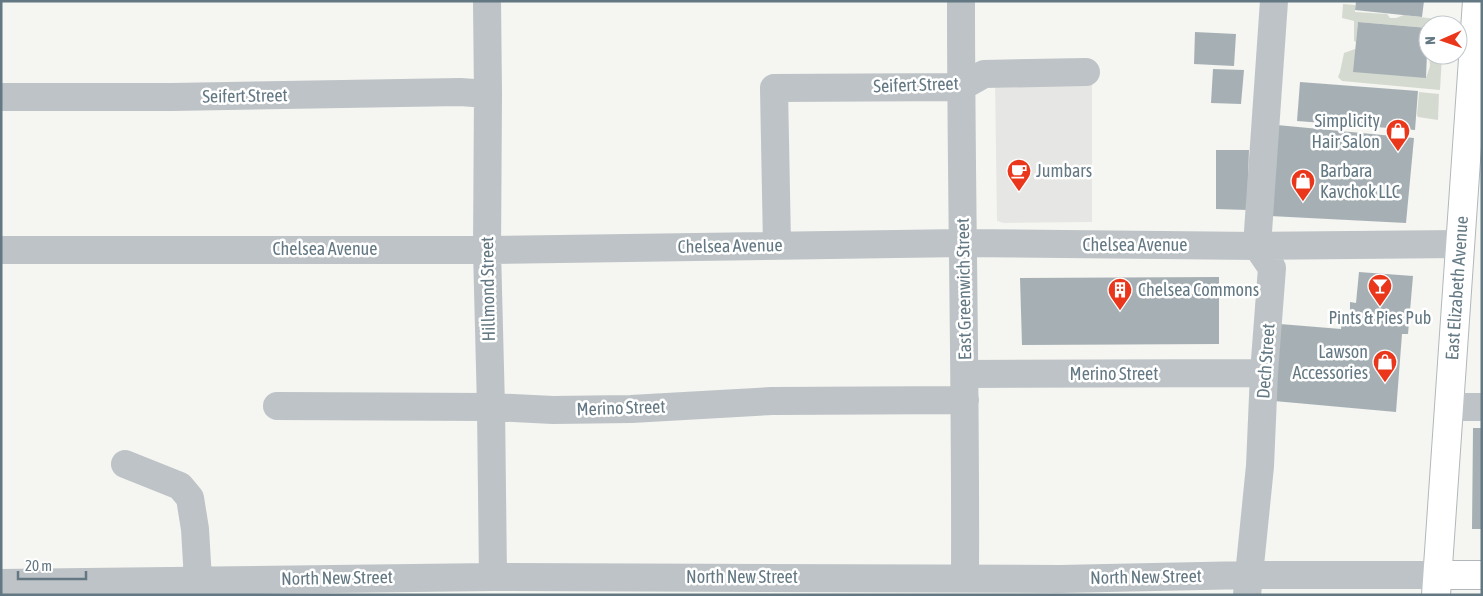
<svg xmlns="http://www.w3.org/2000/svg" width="1483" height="596" viewBox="0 0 1483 596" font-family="'Asap Condensed',sans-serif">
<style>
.built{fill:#e6e6e4}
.green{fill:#d5dad0}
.building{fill:#a6b0b4}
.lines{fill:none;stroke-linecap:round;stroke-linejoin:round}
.major-casing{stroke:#b1b7ba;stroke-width:30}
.minor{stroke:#bdc3c6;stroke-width:28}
.major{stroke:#fff;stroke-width:28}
.labels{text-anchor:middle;stroke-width:5;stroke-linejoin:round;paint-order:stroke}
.street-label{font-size:18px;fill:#637883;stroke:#fff}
.poi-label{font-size:18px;fill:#637883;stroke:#fff;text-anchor:start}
</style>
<rect width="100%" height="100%" fill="#f5f5f1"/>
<path class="built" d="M 1092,79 L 1092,222 L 1004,223 L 997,221 L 995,81 Z"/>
<path class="green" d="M 1343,4 L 1355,5 L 1355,12 L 1387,14 L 1390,18 L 1396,18 L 1404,15 L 1444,20 L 1444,25 L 1428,25 L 1428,28 L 1358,22 L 1356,42 L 1354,41 L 1354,21 L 1342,18 Z
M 1355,49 L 1426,78 L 1430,66 L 1429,55 L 1442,55 L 1440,90 L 1342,81 L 1338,77 L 1340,72 L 1344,53 Z
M 1419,92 L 1439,94 L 1438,120 L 1418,117 L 1417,115 Z"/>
<path class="building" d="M 1356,1 L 1424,1 L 1422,17 L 1355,10 Z
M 1358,22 L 1428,28 L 1426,78 L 1353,72 Z
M 1195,32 L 1236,34 L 1234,66 L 1194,64 Z
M 1213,69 L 1244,70 L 1241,104 L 1211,103 Z
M 1300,82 L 1418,91 L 1415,130 L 1297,121 Z
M 1277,125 L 1414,138 L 1406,223 L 1268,216 Z
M 1216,150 L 1249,150 L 1247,210 L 1216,209 Z
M 1359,272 L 1413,276 L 1408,334 L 1402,334 L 1396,412 L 1274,401 L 1280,324 L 1341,329 L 1343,312 L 1350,312 L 1350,302 L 1356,303 Z
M 1219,277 L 1219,344 L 1022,345 L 1020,278 Z
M 1473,428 L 1482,428 L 1482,529 L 1472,529 Z"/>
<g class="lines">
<defs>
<path id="major" d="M 1438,575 L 1482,575
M 1436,595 L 1477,1"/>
</defs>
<use href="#major" class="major-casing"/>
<path class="minor" d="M 487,1 L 488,94 L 487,250 L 491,407 L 493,577
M 961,1 C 961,193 966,385 965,577
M 1,97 L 171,97 L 460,92 L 488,94
M 777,245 L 774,88 L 961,87 L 984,74 L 1086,72
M 1,250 L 487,250 L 963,243 L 1257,246 L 1460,244
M 965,374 L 1264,373
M 277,406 L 491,407 L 553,410 L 631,409 L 772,401 L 965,400
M 1450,407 L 1482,407
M 125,464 L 180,486 L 190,498 L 195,529 L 198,580
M 1,583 L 493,577 L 1060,579 L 1249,575 L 1438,575
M 1247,595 L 1260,466 L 1264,373 L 1272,268 L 1257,246 L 1274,1"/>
<use href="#major" class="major"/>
</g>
<defs>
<symbol id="shop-pin" viewBox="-11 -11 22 30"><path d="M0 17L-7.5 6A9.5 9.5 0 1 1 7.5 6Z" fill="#ea371c" stroke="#fff"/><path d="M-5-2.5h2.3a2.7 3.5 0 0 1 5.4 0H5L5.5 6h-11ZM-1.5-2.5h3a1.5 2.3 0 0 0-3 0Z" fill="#fff"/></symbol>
<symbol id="cafe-pin" viewBox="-11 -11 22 30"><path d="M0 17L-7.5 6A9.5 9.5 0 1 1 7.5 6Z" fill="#ea371c" stroke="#fff"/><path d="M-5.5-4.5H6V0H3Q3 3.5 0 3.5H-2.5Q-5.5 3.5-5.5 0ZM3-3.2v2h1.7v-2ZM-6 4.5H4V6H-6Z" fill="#fff"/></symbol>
<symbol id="bar-pin" viewBox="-11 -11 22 30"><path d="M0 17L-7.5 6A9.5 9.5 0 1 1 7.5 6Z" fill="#ea371c" stroke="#fff"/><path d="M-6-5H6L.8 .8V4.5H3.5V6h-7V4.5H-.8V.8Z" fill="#fff"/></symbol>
<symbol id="building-pin" viewBox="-11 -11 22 30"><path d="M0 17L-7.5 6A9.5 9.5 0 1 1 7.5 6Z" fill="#ea371c" stroke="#fff"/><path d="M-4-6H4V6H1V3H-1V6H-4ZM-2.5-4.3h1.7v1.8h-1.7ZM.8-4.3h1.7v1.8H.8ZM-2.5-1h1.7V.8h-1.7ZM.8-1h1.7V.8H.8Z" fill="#fff"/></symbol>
</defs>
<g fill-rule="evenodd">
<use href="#shop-pin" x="1384" y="117" width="28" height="38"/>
<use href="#cafe-pin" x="1005" y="157" width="28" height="38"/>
<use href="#shop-pin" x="1289" y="167" width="28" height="38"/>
<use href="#bar-pin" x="1366" y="272" width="28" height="38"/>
<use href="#building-pin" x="1106" y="276" width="28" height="38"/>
<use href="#shop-pin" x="1371" y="348" width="28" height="38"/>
</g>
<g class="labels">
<g class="street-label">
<text transform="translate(916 85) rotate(-2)" y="6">Seifert Street</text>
<text transform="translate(245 96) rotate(-1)" y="6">Seifert Street</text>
<text x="1135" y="251">Chelsea Avenue</text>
<text transform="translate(730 246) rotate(-1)" y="6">Chelsea Avenue</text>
<text x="325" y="255">Chelsea Avenue</text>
<text transform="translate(1457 288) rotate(-86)" y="6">East Elizabeth Avenue</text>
<text transform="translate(488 289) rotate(-91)" y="6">Hillmond Street</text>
<text transform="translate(964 289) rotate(-91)" y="6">East Greenwich Street</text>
<text transform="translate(1266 361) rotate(-86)" y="6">Dech Street</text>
<text x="1114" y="380">Merino Street</text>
<text transform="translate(621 408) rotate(-2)" y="6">Merino Street</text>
<text x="742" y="583">North New Street</text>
<text transform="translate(1146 577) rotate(-1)" y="6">North New Street</text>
<text transform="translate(337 578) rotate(-1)" y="6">North New Street</text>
</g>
<g class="poi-label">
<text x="1380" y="127" text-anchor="end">Simplicity<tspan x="1380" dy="21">Hair Salon</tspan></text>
<text x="1036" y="177">Jumbars</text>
<text x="1320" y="177">Barbara<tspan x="1320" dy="21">Kavchok LLC</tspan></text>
<text x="1138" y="296">Chelsea Commons</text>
<text x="1380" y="324" text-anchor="middle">Pints &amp; Pies Pub</text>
<text x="1368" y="358" text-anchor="end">Lawson<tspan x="1368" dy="21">Accessories</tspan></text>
</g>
</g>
<rect width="1483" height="596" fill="none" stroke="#637883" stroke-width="5"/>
<g transform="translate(1443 40) rotate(268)"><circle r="24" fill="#ffffff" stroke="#c1c9cd"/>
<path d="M0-4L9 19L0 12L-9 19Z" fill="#ea371c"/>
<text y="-8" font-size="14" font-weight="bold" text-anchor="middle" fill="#637883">N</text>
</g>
<path d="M18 571v8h68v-8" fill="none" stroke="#637883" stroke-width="2.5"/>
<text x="25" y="571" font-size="15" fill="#637883" stroke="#ffffff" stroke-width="4" paint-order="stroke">20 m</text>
</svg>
